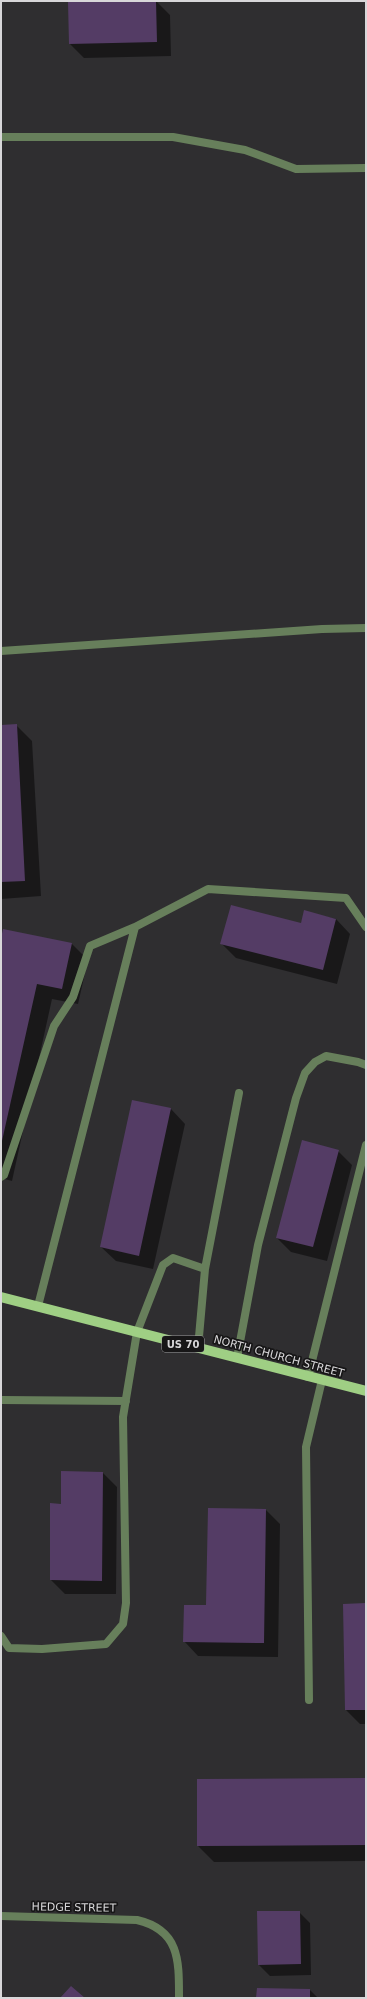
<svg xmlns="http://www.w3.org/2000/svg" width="367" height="1999" viewBox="0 0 367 1999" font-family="'DejaVu Sans',sans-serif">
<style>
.shadow{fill:#0007}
.building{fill:#543c65}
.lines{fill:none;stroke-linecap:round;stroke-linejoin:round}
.service{stroke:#677f5b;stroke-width:8}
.minor{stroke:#677f5b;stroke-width:8}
.primary{stroke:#9fcf84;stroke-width:10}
.labels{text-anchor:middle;stroke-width:3.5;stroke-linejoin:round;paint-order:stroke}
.shield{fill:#171617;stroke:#9e9d9f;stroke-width:1}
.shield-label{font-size:10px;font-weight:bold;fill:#d8d7d9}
.street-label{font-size:11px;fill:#d8d7d9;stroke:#171617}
</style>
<rect width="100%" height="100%" fill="#2f2e30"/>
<path class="shadow" d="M 156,1 L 170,15 L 171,56 L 84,58 L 70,44 L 69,3 Z
M 16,725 L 32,741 L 41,896 L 1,899 L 1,726 Z
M 305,912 L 336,919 L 350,934 L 337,984 L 236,958 L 222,944 L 301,924 Z
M 4,930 L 72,944 L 88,960 L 78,1004 L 52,999 L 12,1181 L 1,1178 L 1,943 Z
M 171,1109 L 185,1124 L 153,1269 L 116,1261 L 101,1247 Z
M 338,1151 L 352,1165 L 327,1261 L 291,1252 L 277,1238 Z
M 103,1473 L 117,1487 L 116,1594 L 65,1594 L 51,1580 L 62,1505 Z
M 266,1510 L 280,1524 L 278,1657 L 198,1656 L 184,1641 Z
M 366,1605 L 366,1724 L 360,1724 L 346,1710 Z
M 366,1779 L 366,1861 L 214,1862 L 198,1846 Z
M 299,1912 L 310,1923 L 311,1975 L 270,1976 L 259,1965 Z
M 258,1989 L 310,1990 L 318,1998 L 257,1998 Z"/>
<path class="building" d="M 156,1 L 157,42 L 69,44 L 68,2 Z
M 17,724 L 25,881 L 1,882 L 1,725 Z
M 231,905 L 301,923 L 304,910 L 336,919 L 323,970 L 220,944 Z
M 3,929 L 72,943 L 62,989 L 37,984 L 2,1141 L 1,938 Z
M 132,1100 L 171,1108 L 139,1256 L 100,1247 Z
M 302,1140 L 339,1150 L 313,1247 L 276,1238 Z
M 61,1471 L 103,1472 L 102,1581 L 50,1580 L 50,1503 L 61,1504 Z
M 208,1508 L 266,1509 L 264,1643 L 183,1642 L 184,1605 L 206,1605 Z
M 366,1603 L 366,1710 L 345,1710 L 343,1604 Z
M 366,1778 L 366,1845 L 197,1846 L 197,1779 Z
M 257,1911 L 300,1911 L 301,1964 L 258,1965 Z
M 71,1986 L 85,1998 L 60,1998 Z
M 257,1988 L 310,1989 L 310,1998 L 256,1998 Z"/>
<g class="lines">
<path class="service" d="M 1,137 L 173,137 L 245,150 L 296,169 L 366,168
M 1,651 L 322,629 L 366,628
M 1,1177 L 4,1175 L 54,1026 L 73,997 L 90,946 L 135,927
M 205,1269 L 239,1093
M 38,1306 L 135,927 L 208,889 L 346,898 L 366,927
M 237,1358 L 258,1245 L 296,1098 L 305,1073 L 315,1062 L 326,1056 L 358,1062 L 366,1065
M 308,1377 L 366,1145
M 1,1400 L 126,1401
M 1,1636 L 9,1648 L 42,1649 L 106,1644 L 123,1624 L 126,1603 L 123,1417 L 137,1332 L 163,1265 L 173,1258 L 205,1269 L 198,1348
M 309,1700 L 306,1447 L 322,1380"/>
<path class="minor" d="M 1,1916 L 137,1920 C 180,1930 179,1961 179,1998"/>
<path class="primary" d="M 1,1297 L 366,1391"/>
</g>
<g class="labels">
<rect class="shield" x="162" y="1336" width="42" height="16" rx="3"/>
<g class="shield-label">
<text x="183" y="1348">US 70</text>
</g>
<g class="street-label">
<text transform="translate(279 1356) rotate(15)" y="4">NORTH CHURCH STREET</text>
<text transform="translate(74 1907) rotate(1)" y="4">HEDGE STREET</text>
</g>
</g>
<rect width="367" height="1999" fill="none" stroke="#d8d7d9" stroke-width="4"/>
</svg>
